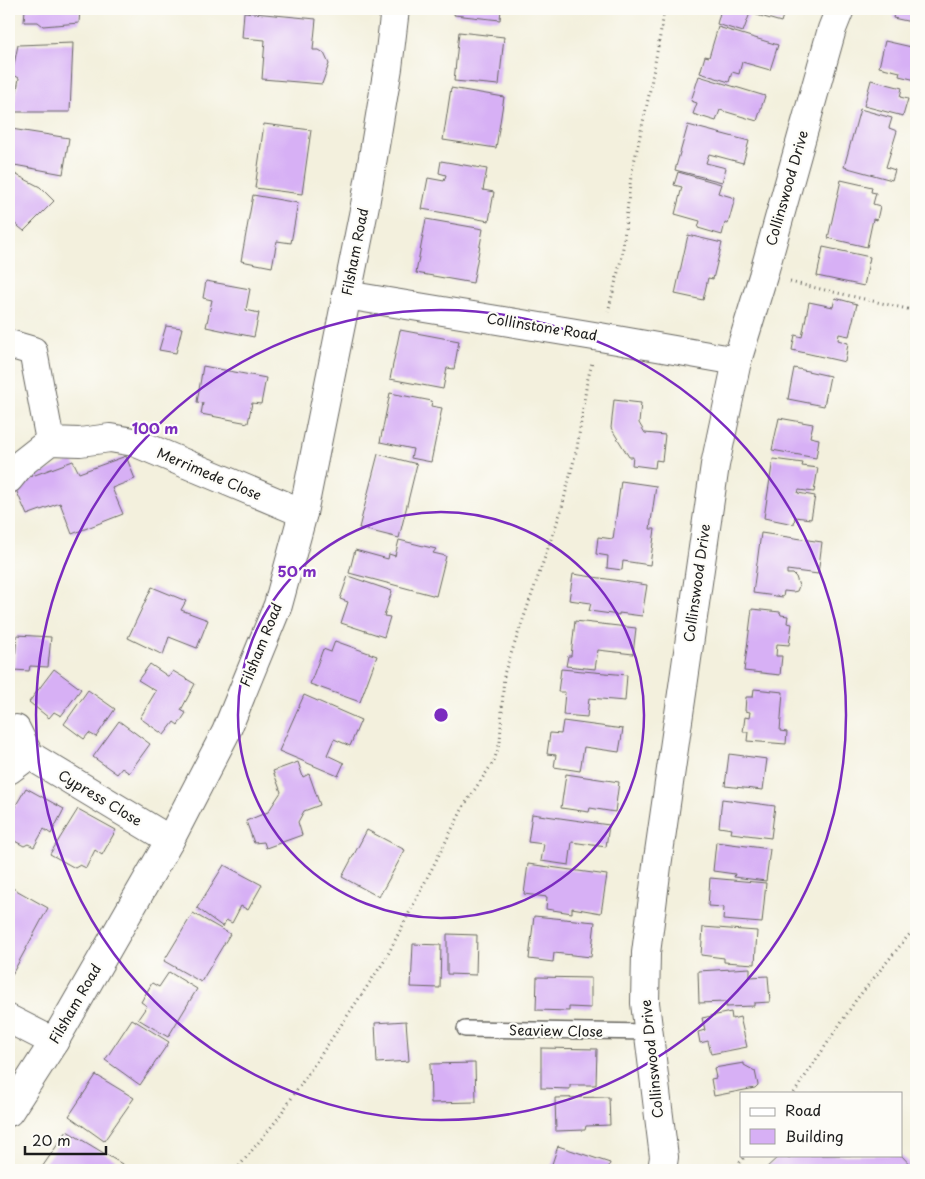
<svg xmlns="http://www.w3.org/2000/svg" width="925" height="1179" viewBox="0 0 925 1179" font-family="'Playpen Sans',sans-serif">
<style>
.building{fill:#d7b0f5}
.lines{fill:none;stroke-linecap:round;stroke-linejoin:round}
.service-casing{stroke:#676660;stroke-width:18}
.minor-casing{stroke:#676660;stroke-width:30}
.tertiary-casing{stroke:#676660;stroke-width:30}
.path{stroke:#676660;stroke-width:3;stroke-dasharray:1 4;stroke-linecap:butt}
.service{stroke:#fff;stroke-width:15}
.minor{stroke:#fff;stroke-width:28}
.tertiary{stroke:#fff;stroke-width:28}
.ring{fill:none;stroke:#7b2cbf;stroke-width:2.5}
.labels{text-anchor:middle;stroke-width:4.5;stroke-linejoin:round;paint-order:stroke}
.street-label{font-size:14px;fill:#1c1c1c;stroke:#fdfcf7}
.centre{fill:#7b2cbf;stroke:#fdfcf7;stroke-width:2.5}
.ring-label{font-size:15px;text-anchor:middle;font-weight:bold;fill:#7b2cbf;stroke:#fdfcf7;stroke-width:4.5;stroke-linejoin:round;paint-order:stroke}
</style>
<rect width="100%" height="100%" fill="#fdfcf7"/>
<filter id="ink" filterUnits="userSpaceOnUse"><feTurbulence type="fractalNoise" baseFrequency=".02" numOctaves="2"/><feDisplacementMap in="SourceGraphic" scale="10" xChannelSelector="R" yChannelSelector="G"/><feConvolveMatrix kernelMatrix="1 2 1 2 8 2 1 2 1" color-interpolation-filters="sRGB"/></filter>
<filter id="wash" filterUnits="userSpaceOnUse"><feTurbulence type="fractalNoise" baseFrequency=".0096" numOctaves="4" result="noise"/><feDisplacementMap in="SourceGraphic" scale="20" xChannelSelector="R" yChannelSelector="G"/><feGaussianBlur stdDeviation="1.12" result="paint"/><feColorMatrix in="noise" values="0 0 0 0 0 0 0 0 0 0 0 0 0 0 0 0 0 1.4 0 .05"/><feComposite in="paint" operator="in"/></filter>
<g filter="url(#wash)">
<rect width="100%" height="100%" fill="#f3f0dd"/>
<g id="blocks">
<path class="building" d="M 25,9 L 80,9 L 79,23 L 43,26 L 38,22 L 24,22 Z
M 455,9 L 501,9 L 500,20 L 454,15 Z
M 721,9 L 785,9 L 781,22 L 750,13 L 743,32 L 717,24 Z
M 895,9 L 916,9 L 916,23 L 893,18 Z
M 244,12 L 316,19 L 313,50 L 319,50 L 324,53 L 329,64 L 322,84 L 262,79 L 265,40 L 242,38 Z
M 718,27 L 778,45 L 770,70 L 742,62 L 739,74 L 732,72 L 729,82 L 700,73 L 705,56 L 709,57 Z
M 459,32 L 504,37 L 499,85 L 454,81 Z
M 885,41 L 916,48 L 916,80 L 899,76 L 900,72 L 879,67 Z
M 73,43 L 70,112 L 13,112 L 19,78 L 12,74 L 18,45 Z
M 699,76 L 765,96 L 757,121 L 720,110 L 716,121 L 693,114 L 697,103 L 691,101 Z
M 871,80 L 902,88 L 900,97 L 908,99 L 903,116 L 864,106 Z
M 451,88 L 504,97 L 496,148 L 443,140 Z
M 860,109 L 892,118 L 889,128 L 897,131 L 886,167 L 895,170 L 892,180 L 844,167 Z
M 264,124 L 311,130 L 302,194 L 255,188 Z
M 688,125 L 749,141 L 743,163 L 709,154 L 706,163 L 726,168 L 722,182 L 675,170 Z
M 11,129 L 69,138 L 63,174 L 9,164 Z
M 441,161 L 487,169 L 483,190 L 494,192 L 489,221 L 422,209 L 428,178 L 444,181 L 446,175 L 439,173 Z
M 11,172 L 40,187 L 54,201 L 24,231 L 9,219 L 9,175 Z
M 678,172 L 721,184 L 718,193 L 735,198 L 728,224 L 725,223 L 722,235 L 698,228 L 700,221 L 675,214 L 682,187 L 674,185 Z
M 841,180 L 872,187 L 871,192 L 876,193 L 873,204 L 880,206 L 877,220 L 873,219 L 867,247 L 828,238 Z
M 253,195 L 298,203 L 291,243 L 277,241 L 272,267 L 241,261 Z
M 426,219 L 483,229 L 473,283 L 416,273 Z
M 688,235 L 722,243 L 713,279 L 708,278 L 703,300 L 675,294 Z
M 823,247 L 870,257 L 864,286 L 817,276 Z
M 206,281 L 250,289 L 246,310 L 259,313 L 254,337 L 206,327 L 212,300 L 203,298 Z
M 835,298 L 857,304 L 849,336 L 839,334 L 838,340 L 848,343 L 845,362 L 792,350 L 795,335 L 802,337 L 809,302 L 833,307 Z
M 166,326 L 182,328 L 176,353 L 159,350 Z
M 400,330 L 459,341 L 454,369 L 447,368 L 443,389 L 390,379 Z
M 203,366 L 266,378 L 261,404 L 252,403 L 248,423 L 201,414 L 203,403 L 197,402 Z
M 794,368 L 830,376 L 824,406 L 788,399 Z
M 390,393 L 432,401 L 431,406 L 442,408 L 431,462 L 411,458 L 413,449 L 380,442 Z
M 614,400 L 641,403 L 639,423 L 645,433 L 665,435 L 662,461 L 656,460 L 655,468 L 632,465 L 633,457 L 629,457 L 611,428 Z
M 779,418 L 813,424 L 810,437 L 819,439 L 816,458 L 772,450 Z
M 378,454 L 417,464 L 399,538 L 359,528 Z
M 126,456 L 135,479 L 112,488 L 123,514 L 72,534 L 60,503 L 27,515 L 13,483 L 73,461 L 79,473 Z
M 773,459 L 803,463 L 802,466 L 818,468 L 814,492 L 799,490 L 798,493 L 815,496 L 811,519 L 795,517 L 794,524 L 764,518 Z
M 621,481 L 656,486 L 650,529 L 655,529 L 650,565 L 623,561 L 622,570 L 607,568 L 608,556 L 596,554 L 598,537 L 613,539 Z
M 761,533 L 822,542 L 818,574 L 787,570 L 787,574 L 793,574 L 796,577 L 799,586 L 797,591 L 793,592 L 784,591 L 783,597 L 753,593 Z
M 399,540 L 436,549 L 433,553 L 446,556 L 436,596 L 349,573 L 355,550 L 388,559 L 389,554 L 395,556 Z
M 573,574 L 647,585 L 642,616 L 619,613 L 619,615 L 589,611 L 591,603 L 569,600 Z
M 348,576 L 392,591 L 384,616 L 390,617 L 384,637 L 341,623 L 348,602 L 340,599 Z
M 152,587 L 186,601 L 181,610 L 208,620 L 197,648 L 169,637 L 163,655 L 128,638 Z
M 752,609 L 780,612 L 781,615 L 788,616 L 787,623 L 792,624 L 789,645 L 777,644 L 776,656 L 782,656 L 780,675 L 744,671 Z
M 575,621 L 636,628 L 633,654 L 598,650 L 595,669 L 566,666 L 568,656 L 571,656 Z
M 17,635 L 51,637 L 48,667 L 30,666 L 29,671 L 14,670 Z
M 335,641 L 377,656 L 360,702 L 310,684 L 323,649 L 331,652 Z
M 150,664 L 169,677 L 173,671 L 195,684 L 181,710 L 186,713 L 178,725 L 174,722 L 164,735 L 140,718 L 156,691 L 138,680 Z
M 54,669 L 81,689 L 61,716 L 54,712 L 49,718 L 29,702 Z
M 561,669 L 627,675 L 625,701 L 589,698 L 587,717 L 563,715 L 565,692 L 558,692 Z
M 754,689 L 783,692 L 780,731 L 787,732 L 786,744 L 747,741 L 748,732 L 743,732 L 745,717 L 749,718 L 750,712 L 745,711 L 746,697 L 753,697 Z
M 88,690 L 115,709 L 96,737 L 89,733 L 84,739 L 64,724 Z
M 304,695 L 361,720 L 350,746 L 334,739 L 327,755 L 344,763 L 338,776 L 279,751 Z
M 119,721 L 150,744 L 129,773 L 122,768 L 117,774 L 93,757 Z
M 563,721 L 623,729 L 619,752 L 584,747 L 580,771 L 554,767 L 556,755 L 547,754 L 550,733 L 561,734 Z
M 729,754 L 767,759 L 763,790 L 725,786 Z
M 298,762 L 303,777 L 309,774 L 320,805 L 304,811 L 298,822 L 302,835 L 266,848 L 264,842 L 254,843 L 246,821 L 268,812 L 281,792 L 273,771 Z
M 566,774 L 619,782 L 615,812 L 590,808 L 589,812 L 561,808 Z
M 26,788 L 64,809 L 51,834 L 44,829 L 34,847 L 28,844 L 24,846 L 9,838 L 9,817 Z
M 722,799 L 775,806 L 771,838 L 731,833 L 732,829 L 719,827 Z
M 78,809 L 116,830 L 102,855 L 95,850 L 86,868 L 80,865 L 75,868 L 50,854 Z
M 532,814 L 609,825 L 606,847 L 572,842 L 569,865 L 541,861 L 544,844 L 528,842 Z
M 367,830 L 405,850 L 379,897 L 342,877 Z
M 716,842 L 770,849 L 766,881 L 734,877 L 735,874 L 713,871 Z
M 528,864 L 607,875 L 601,913 L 572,908 L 572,913 L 546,909 L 547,897 L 524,894 Z
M 224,865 L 262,885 L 248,910 L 241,906 L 232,923 L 226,920 L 223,927 L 197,908 Z
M 710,878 L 766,883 L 762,923 L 723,920 L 724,907 L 708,906 Z
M 9,886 L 48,908 L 9,980 Z
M 193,913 L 230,934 L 201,982 L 164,961 Z
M 534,916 L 595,922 L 591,957 L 554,953 L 553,962 L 529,959 Z
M 703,927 L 757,931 L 755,964 L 724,962 L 724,958 L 701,955 Z
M 447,934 L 477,935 L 476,975 L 447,974 Z
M 413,944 L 441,945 L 440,988 L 411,987 Z
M 750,968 L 750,977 L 768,976 L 770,1002 L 754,1003 L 754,1006 L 726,1007 L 726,1002 L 699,1003 L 698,971 Z
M 169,972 L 197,989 L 168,1037 L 138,1019 L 147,1006 L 141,1002 L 152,983 L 159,987 Z
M 537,977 L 591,978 L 591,1008 L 569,1007 L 569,1011 L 536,1010 Z
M 731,1012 L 732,1019 L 740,1017 L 747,1047 L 711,1054 L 708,1041 L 700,1043 L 698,1032 L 705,1030 L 702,1018 Z
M 132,1019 L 169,1042 L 140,1085 L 105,1060 Z
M 406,1021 L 409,1061 L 377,1063 L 375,1023 Z
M 541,1048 L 597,1049 L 596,1085 L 570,1085 L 570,1089 L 541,1088 Z
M 475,1063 L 476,1102 L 431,1103 L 430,1064 Z
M 744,1063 L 744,1065 L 755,1071 L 758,1085 L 755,1088 L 714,1096 L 711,1079 L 716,1078 L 714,1068 Z
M 96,1075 L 134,1098 L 104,1141 L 69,1116 Z
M 609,1097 L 610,1125 L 586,1126 L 585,1130 L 556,1131 L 555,1098 Z
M 67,1131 L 132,1170 L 40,1170 Z
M 558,1146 L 610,1163 L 608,1170 L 550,1170 Z
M 780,1155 L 787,1155 L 789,1158 L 792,1155 L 901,1155 L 915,1170 L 764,1170 Z"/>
</g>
</g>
<g filter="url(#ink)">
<use href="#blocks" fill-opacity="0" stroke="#676660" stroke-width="1"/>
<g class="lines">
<defs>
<path id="service" d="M 465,1029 L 648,1032"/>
<path id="minor" d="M 346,295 L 600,337 L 737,361
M 9,344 L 33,351 L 50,441
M 9,479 L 22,463 L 50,441 L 80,442 L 110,438 L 134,442 L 303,513
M 16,729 L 29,755 L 170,840
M 9,770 L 29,755
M 9,1019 L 54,1042
M 662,1170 L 664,1157 L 645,1003 L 646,953 L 657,866 L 715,465 L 737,361 L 763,276 L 832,29 L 840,9"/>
<path id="tertiary" d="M 9,1112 L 54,1042 L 170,840 L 226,732 L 278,605 L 303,513 L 365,205 L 388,68 L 395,9"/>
</defs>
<use href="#service" class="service-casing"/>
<use href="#minor" class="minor-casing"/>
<use href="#tertiary" class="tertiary-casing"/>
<path class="path" d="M 790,282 L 916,311
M 608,312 L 622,256 L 631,176 L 649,95 L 665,9
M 794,1093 L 856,1000 L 908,936 L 916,928
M 236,1170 L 276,1121 L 385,960 L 465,804 L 494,761 L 500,742 L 504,674 L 561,511 L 577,448 L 587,382 L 592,363
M 733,1170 L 746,1155"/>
<use href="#service" class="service"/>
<use href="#minor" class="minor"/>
<use href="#tertiary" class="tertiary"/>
</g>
</g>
<g class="ring">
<circle cx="441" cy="715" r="203"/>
<circle cx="441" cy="715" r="405"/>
</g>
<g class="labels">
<g class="street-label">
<text transform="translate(787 188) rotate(-74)" y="5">Collinswood Drive</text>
<text transform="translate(355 252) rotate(-79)" y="5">Filsham Road</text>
<text transform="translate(542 327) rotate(9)" y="5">Collinstone Road</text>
<text transform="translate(209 474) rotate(23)" y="5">Merrimede Close</text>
<text transform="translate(697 583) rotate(-82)" y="5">Collinswood Drive</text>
<text transform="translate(261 645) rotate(-68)" y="5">Filsham Road</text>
<text transform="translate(100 798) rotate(31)" y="5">Cypress Close</text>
<text transform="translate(75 1004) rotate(-60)" y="5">Filsham Road</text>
<text transform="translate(556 1031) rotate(1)" y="5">Seaview Close</text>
<text transform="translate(652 1059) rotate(-96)" y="5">Collinswood Drive</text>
</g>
</g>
<circle cx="441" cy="715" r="8" class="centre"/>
<g class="ring-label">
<text x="155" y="434">100 m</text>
<text x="297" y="577">50 m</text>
</g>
<rect width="925" height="1179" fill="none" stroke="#fdfcf7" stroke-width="30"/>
<rect x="740" y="1092" width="162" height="65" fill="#fdfcf7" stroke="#a3a29f"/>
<rect x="750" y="1108" width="25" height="8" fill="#ffffff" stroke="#a3a29f"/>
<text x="785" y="1116" font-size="15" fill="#1c1c1c">Road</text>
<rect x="750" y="1129" width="25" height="15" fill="#d7b0f5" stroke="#a3a29f"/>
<text x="785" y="1142" font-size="15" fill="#1c1c1c">Building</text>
<path d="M25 1146v8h81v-8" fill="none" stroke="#1c1c1c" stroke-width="2.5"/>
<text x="32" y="1146" font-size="15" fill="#1c1c1c" stroke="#fdfcf7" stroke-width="4" paint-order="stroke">20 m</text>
</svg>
